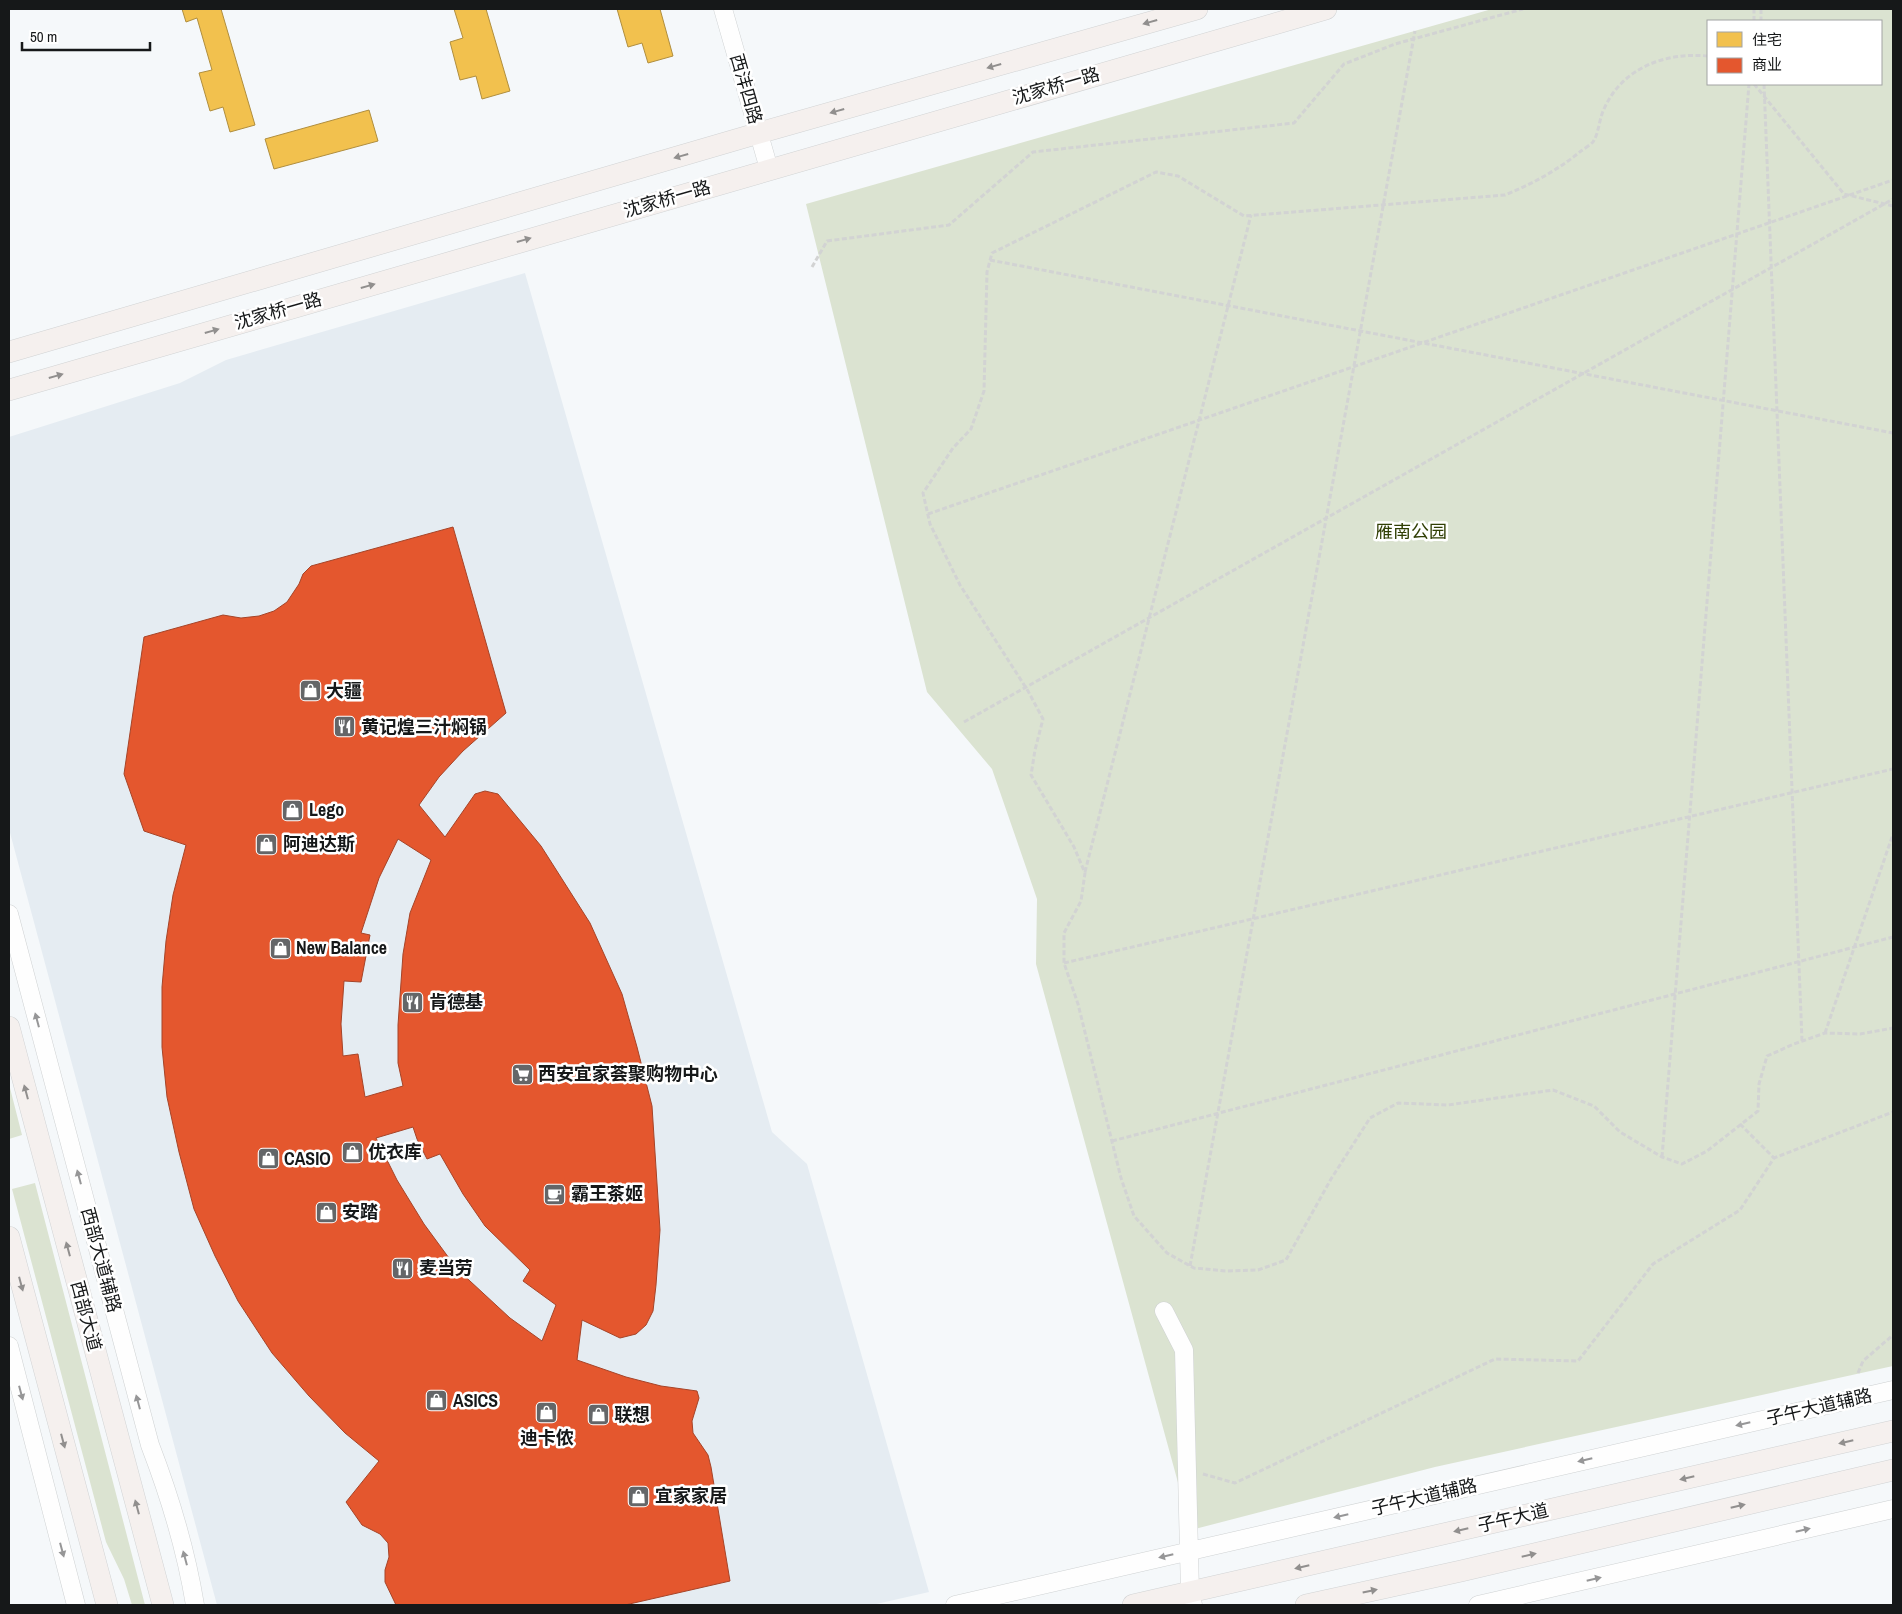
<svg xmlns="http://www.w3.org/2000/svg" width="1902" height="1614" viewBox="0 0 1902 1614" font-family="'Archivo Narrow','Noto Sans SC',sans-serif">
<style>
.built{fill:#e5ecf2}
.green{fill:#dbe3d1;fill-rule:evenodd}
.homes{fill:#f2c14e;stroke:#b08e3e}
.shops{fill:#e4572e;stroke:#a64428;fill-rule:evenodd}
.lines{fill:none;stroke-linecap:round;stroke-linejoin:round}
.minor-casing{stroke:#cfd2d3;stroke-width:19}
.major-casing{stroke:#d1d3d4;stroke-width:22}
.path{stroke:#d2d3d3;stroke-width:3;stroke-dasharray:5 2.5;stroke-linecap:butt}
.minor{stroke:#fefefe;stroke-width:18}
.major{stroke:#f5f0ee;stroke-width:21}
.path-bridge{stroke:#d2d3d3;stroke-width:3;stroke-dasharray:5 2.5;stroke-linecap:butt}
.oneway{fill:#918f8e}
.oneway2{fill:#969697}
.labels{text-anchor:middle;stroke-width:5;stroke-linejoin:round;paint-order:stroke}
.street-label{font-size:18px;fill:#161819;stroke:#fff}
.park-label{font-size:18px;fill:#313f05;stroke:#fff}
.poi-label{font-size:18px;font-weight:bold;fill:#161819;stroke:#fff;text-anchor:start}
</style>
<rect width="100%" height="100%" fill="#f5f8fa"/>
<path class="built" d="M 525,273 L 772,1132 L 807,1164 L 929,1592 L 872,1605 L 217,1605 L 9,829 L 9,437 L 180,383 L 226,360 Z"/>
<path class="green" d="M 1492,9 L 1893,9 L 1893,1366 L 1435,1467 L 1191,1530 L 1036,964 L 1037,899 L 992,769 L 927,692 L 806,204 ZM 1708,21 L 1881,21 L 1881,84 L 1708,84 Z
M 9,1084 L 22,1135 L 9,1139 Z
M 35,1183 L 145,1605 L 132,1605 L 124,1579 L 106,1542 L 12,1189 Z"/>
<path class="homes" d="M 182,9 L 221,9 L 255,125 L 230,132 L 223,107 L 210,111 L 199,73 L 212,70 L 197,18 L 186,22 Z
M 454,9 L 486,9 L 510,91 L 482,99 L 476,76 L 460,80 L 450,42 L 463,38 Z
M 617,9 L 660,9 L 673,56 L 648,63 L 642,43 L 628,47 Z
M 369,110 L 378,141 L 274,169 L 265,139 Z"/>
<path class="shops" d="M 453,527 L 506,713 L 463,751 L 439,777 L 419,805 L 445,837 L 475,794 L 485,791 L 498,794 L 541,846 L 590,923 L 622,994 L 637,1047 L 652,1106 L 660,1230 L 656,1285 L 653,1311 L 646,1325 L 636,1334 L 620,1338 L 582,1320 L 577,1360 L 626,1377 L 661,1386 L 697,1391 L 699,1398 L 692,1421 L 693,1433 L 708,1455 L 711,1467 L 730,1581 L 625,1605 L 396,1605 L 385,1582 L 385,1570 L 389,1557 L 388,1543 L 380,1534 L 362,1525 L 346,1502 L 379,1461 L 345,1433 L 309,1396 L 272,1353 L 238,1301 L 215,1256 L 194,1209 L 179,1152 L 167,1097 L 162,1047 L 162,987 L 166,941 L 173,895 L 186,845 L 144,831 L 124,774 L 144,637 L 223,615 L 241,618 L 259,616 L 274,611 L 287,602 L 299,584 L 303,574 L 311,566 ZM 398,839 L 431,860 L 410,913 L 403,954 L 398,1025 L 398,1063 L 403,1086 L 365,1097 L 358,1054 L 343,1056 L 341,1024 L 344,981 L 361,982 L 370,935 L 361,933 L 379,878 ZM 413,1127 L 417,1139 L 427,1159 L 440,1154 L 463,1194 L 485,1226 L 530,1270 L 523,1281 L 556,1305 L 542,1341 L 510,1318 L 457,1269 L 424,1224 L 397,1180 L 376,1138 Z"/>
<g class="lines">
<defs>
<path id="minor" d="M 723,9 L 769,169
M 9,914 L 150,1445 C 170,1497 186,1550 195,1605
M 1164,1311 L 1184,1350 L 1190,1592 L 1193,1605
M 9,1346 L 76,1605
M 955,1605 L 1893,1390
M 1478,1605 L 1893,1509"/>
<path id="major" d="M 9,352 L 759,133 L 1197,9
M 9,390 L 1326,9
M 9,1027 L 163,1605
M 9,1237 L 107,1605
M 1133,1605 L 1893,1431
M 1306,1605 L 1461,1571 L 1893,1470"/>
</defs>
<use href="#minor" class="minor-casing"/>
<use href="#major" class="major-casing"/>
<path class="path" d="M 1761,9 L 1761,21
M 1754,21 L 1754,9
M 1708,56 C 1665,52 1622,68 1604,109 C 1599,119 1599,133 1593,142 C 1590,145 1584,149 1581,151 C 1558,170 1532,184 1505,195 L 1244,216 L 1178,176 L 1156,172 L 992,253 L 987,272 L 984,391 L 971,429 L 953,448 L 923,493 L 930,524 L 960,585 L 1028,691 L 1043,719 L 1035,750 L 1031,775 L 1074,847 L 1085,873 L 1081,901 L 1064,933 L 1064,963 L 1078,1004 L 1121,1178 L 1134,1216 L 1167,1253 L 1194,1268 L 1226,1271 L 1258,1270 L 1286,1260 L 1331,1179 L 1370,1118 L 1398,1103 L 1448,1105 L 1553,1090 L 1594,1106 L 1620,1132 L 1662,1157 L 1682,1164 L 1707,1151 L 1758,1111 L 1759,1084 L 1767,1056 L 1794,1044 L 1825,1033 L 1860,1034 L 1893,1028
M 1754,84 L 1844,194 L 1893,206
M 1764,84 L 1802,1041
M 990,260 L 1893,433
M 928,514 L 1893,180
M 964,722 L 1893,199
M 1085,872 L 1251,215
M 1064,963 L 1893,769
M 1825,1033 L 1893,834
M 1740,1124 L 1774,1158
M 1112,1141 L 1893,937
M 1662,1157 L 1749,84
M 1190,1266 L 1415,31
M 1858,1373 L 1863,1361 L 1893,1335
M 1203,1474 L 1235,1483 L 1495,1359 L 1578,1361 L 1653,1264 L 1740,1210 L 1774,1158 L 1893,1112"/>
<use href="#minor" class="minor"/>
<use href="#major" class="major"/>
<path class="path-bridge" d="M 812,267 L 827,241 L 949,225 L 1033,152 L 1294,123 L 1344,64 L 1395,44 L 1523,9"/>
</g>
<defs><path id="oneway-solid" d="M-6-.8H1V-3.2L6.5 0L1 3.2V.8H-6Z" transform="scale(1.25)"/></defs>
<g class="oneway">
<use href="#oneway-solid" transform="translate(1150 22) rotate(164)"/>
<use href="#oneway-solid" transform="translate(994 66) rotate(164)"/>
<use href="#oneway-solid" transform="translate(837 111) rotate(164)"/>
<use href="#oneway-solid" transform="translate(681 156) rotate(164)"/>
<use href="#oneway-solid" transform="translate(524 240) rotate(-16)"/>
<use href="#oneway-solid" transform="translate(368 286) rotate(-16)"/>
<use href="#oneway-solid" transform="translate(212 331) rotate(-16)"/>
<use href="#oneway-solid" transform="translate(56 376) rotate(-16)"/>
<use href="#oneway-solid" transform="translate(26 1092) rotate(-105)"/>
<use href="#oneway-solid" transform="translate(68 1249) rotate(-105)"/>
<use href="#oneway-solid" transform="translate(21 1284) rotate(75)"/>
<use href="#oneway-solid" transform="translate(63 1441) rotate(75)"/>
<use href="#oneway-solid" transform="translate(1846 1442) rotate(167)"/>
<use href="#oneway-solid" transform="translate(1687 1478) rotate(167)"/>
<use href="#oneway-solid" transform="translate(1738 1506) rotate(-13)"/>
<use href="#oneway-solid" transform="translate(137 1507) rotate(-105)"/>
<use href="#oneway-solid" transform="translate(1461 1530) rotate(167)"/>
<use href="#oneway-solid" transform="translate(1529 1555) rotate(-13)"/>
<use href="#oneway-solid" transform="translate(1302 1567) rotate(167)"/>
<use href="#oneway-solid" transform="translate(1370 1591) rotate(-12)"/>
</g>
<g class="oneway2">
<use href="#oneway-solid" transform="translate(37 1020) rotate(-105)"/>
<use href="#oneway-solid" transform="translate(79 1177) rotate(-105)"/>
<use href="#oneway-solid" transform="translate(21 1393) rotate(75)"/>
<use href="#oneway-solid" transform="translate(138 1402) rotate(-105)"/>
<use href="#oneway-solid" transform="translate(1743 1424) rotate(167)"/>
<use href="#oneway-solid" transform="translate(1585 1460) rotate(167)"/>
<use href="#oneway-solid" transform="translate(1341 1516) rotate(167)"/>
<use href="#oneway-solid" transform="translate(1803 1530) rotate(-13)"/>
<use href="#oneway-solid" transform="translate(62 1550) rotate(75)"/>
<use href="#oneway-solid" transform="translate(1166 1556) rotate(167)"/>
<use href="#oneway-solid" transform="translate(185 1558) rotate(-105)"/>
<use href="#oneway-solid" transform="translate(1594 1579) rotate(-13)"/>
</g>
<defs>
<symbol id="shop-square" viewBox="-11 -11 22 22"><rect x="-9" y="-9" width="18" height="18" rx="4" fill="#646668" stroke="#fff"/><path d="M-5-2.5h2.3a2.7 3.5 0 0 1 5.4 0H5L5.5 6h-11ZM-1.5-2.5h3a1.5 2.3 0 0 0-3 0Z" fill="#fff"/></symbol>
<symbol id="restaurant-square" viewBox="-11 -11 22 22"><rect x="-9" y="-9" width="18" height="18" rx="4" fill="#646668" stroke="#fff"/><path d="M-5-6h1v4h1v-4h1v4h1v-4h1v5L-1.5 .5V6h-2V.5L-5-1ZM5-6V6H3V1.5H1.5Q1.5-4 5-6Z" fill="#fff"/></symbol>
<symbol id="supermarket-square" viewBox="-11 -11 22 22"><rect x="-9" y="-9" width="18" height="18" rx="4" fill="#646668" stroke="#fff"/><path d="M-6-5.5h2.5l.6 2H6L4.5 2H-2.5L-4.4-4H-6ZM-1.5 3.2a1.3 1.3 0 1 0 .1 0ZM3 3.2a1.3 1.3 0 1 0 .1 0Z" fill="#fff"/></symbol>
<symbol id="cafe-square" viewBox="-11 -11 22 22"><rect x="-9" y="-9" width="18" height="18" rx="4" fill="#646668" stroke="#fff"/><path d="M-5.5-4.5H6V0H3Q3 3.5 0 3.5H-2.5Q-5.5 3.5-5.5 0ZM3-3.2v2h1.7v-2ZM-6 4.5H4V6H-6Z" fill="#fff"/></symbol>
</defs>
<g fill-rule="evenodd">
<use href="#shop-square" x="298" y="678" width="25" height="25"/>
<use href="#restaurant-square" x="332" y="714" width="25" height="25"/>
<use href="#shop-square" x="280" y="798" width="25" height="25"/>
<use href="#shop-square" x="254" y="832" width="25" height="25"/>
<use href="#shop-square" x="268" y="936" width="25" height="25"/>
<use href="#restaurant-square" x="400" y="990" width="25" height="25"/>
<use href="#supermarket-square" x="510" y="1062" width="25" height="25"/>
<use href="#shop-square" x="340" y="1140" width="25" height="25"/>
<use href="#shop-square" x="256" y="1146" width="25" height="25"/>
<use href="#cafe-square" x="542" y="1182" width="25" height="25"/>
<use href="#shop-square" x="314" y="1200" width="25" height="25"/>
<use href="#restaurant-square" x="390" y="1256" width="25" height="25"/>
<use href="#shop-square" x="424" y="1388" width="25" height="25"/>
<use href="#shop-square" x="534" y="1400" width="25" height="25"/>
<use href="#shop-square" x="586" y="1402" width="25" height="25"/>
<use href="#shop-square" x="626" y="1484" width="25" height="25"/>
</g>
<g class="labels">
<g class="street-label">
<text transform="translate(1056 86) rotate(-16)" y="6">沈家桥一路</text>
<text transform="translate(746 89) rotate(74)" y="6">西沣四路</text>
<text transform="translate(667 199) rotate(-16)" y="6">沈家桥一路</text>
<text transform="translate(278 311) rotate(-16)" y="6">沈家桥一路</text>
<text transform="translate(101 1260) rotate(75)" y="6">西部大道辅路</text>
<text transform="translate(86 1316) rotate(75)" y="6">西部大道</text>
<text transform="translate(1819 1407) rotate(-13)" y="6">子午大道辅路</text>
<text transform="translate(1424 1497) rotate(-13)" y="6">子午大道辅路</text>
<text transform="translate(1513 1518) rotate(-13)" y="6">子午大道</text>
</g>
<g class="park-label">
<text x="1411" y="538">雁南公园</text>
</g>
<g class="poi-label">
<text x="326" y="697">大疆</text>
<text x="361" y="733">黄记煌三汁焖锅</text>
<text x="309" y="816">Lego</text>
<text x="283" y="850">阿迪达斯</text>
<text x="296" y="954">New Balance</text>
<text x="429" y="1008">肯德基</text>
<text x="538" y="1080">西安宜家荟聚购物中心</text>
<text x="368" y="1158">优衣库</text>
<text x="284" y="1165">CASIO</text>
<text x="571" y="1200">霸王茶姬</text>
<text x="342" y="1218">安踏</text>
<text x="419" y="1274">麦当劳</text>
<text x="453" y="1407">ASICS</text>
<text x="614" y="1421">联想</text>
<text x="547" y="1444" text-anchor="middle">迪卡侬</text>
<text x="655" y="1502">宜家家居</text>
</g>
</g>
<rect width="1902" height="1614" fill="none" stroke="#161819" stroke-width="20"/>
<rect x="1707" y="20" width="175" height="65" fill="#ffffff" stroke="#a2a3a3"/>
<rect x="1717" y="32" width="25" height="15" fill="#f2c14e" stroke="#a2a3a3"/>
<text x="1752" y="45" font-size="15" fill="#161819">住宅</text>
<rect x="1717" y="58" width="25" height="15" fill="#e4572e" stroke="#a2a3a3"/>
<text x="1752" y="70" font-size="15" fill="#161819">商业</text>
<path d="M22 42v8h128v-8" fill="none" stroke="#161819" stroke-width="2.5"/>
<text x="30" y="42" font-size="15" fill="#161819" stroke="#ffffff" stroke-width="4" paint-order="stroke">50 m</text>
</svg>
